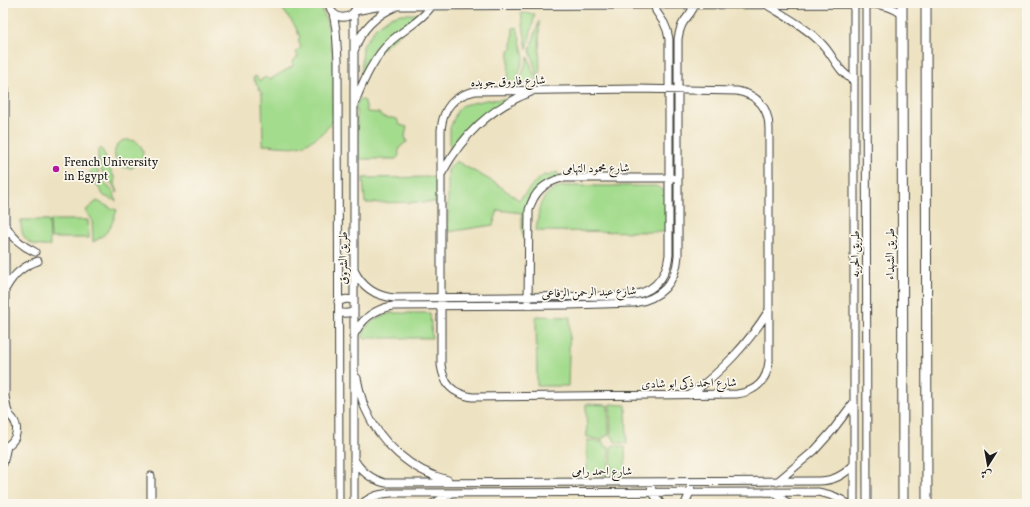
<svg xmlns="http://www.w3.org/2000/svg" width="1030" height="507" viewBox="0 0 1030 507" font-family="Vollkorn,Amiri,serif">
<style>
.green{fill:#a4dc8e;stroke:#607c55}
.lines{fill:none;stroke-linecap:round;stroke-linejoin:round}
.minor-casing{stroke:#3b3a35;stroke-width:9}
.major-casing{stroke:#3b3a35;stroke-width:11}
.minor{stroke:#fff;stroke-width:7}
.major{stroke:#fff;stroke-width:9}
.poi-dot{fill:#b5179e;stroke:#fbf7ec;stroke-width:1.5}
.labels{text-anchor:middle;stroke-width:3.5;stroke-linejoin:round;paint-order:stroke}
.street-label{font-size:12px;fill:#1c1c1c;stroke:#fbf7ec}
.poi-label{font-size:12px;fill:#1c1c1c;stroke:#fbf7ec;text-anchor:start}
</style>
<rect width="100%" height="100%" fill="#fbf7ec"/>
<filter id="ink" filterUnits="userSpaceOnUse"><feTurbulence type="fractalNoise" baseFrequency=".025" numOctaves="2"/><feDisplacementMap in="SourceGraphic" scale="8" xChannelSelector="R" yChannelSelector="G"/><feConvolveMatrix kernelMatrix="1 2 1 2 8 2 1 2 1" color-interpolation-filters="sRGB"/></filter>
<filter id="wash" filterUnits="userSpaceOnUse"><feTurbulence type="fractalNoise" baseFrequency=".012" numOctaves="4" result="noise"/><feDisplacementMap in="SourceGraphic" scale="16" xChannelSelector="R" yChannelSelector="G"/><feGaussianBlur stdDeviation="0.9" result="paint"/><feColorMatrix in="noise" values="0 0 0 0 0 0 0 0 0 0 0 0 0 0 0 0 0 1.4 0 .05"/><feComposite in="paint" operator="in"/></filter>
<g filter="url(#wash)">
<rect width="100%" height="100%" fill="#ede2c1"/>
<path class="green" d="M 274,3 L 319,3 C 337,39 333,81 333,121 C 325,132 312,143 298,146 C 290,148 272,145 263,145 L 262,94 L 253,78 L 256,76 L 259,81 L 266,77 L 269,80 L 293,66 L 292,62 L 298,57 L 296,52 L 301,47 L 298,40 L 300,37 L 295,26 L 281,7 L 278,9 Z
M 521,13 L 535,14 L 527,49 Z
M 402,14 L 419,14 L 413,22 L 378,52 L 361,76 L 363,46 L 370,36 L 376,27 L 390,17 Z
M 539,21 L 540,86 L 530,50 Z
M 517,27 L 524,57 L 514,89 L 508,89 L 509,50 L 512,49 L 513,28 Z
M 528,57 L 537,83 L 519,83 Z
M 359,99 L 365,101 L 367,112 L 379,113 C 382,119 391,117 397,119 L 400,125 L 407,127 L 405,136 L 407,142 C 400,146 398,148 399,156 L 396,159 L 358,159 L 356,107 Z
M 509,99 L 482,118 L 462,137 L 450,153 L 450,128 L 457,111 L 463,105 L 486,100 Z
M 129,140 L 136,141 L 141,146 L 143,152 L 142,160 L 132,168 C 130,168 126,168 123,167 C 112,163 112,146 122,141 C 124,140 127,140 129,140 Z
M 101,148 L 105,155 L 107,163 L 115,179 L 114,182 L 118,192 L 117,193 L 113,185 L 104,175 L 100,167 L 98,162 L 98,151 Z
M 456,161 L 497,184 L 519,200 L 534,183 L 544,175 L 548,176 L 557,172 L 560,177 L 530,198 L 525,244 L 522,231 L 522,213 L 498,210 L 493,225 L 448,232 L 448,170 Z
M 94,164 L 98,171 L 98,175 L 114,193 L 116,201 L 104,196 L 94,181 L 90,172 Z
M 436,177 L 439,202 L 365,203 L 363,178 Z
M 563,186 L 656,186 L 663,190 L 667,197 L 667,232 L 536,231 C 540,207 537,195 563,186 Z
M 97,201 L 111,208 L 117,210 C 111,226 110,233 93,242 L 92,219 L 85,211 Z
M 21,220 L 49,220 L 50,246 C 31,247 20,241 21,220 Z
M 88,220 L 89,238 L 51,238 L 50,220 Z
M 391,313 L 430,313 L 432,338 L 363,338 C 363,322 379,318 391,313 Z
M 536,316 L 570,317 L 568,386 L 537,386 Z
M 586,404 L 608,405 L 609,435 L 604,437 L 602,440 L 587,437 Z
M 610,404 L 626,405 L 627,444 L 615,442 L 613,437 L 611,436 Z
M 587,440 L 603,442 L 604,446 L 609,447 L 609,476 L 587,474 Z
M 614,445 L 625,447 L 626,478 L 612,477 L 611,447 Z"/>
</g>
<g filter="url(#ink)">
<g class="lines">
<defs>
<path id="minor" d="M 329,3 C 331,22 355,22 357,3
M 854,3 L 854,504
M 866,3 L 867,504
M 767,5 C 786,17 806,27 822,44 C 830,52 835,63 842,71 C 846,75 850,78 854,82
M 355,11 L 376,7 L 398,6 L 873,4 C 884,5 893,7 902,14
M 333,13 L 336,30 L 338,60 L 339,504
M 354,13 L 354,504
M 355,49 C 361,30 376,15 395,7
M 3,79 L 5,89 L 5,396 L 7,409 L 9,414
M 637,89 L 737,91 C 758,95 769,108 769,129 L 769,361 C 767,381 757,391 737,394 L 472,397 C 452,393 444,385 441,365 L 441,130 C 443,108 453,96 475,91 Z
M 355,102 C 364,79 374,57 392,40 C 406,28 420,22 432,6
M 442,173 C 463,135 490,108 531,92
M 6,226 C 13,239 22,246 35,252
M 354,270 C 362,287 375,296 394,298 L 626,296 C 651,294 666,281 669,255 L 669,39 L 667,30 L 664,23 L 656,11 L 654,3
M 6,288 C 14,274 23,266 38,261
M 528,301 L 529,210 C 534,192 544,183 562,178 L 672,178
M 338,302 C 344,299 348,298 354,301
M 339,312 C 344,314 348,314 354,311
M 353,337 C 361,319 374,309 393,306 L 570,305 L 634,303 C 660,299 676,283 678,256 L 678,39 C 679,33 680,28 683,23 C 687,16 694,11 695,3
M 357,378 C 359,388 361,398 365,408 C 380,443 411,471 448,480
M 690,395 C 723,370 747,345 769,310
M 3,448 C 19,441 22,422 6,413
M 354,459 C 361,472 371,479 385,483 L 818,481 C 833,481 844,476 854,464
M 3,464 L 7,446
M 151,476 L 151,504
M 651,482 L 652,492 L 661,504
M 777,482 L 815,450 L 832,431 L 854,402
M 773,492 L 789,504
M 362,504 C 371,496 380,494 391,493 L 818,492 C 829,494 839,497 848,504
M 432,504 L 451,494
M 685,504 L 690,492 L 691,482"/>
<path id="major" d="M 902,3 L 903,504
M 926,3 L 927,504"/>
</defs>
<use href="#minor" class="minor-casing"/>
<use href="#major" class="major-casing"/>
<use href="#minor" class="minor"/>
<use href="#major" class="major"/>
</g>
</g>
<circle class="poi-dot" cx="56" cy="169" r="4"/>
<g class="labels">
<g class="street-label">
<text transform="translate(508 81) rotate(-2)" y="4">شارع فاروق جويده</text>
<text transform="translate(596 168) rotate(-1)" y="4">شارع محمود التهامى</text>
<text transform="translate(855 254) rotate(-90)" y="4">طريق الحريه</text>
<text transform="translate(890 254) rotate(-90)" y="4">طريق الشهداء</text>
<text transform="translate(343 258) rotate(-90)" y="4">طريق الشروق</text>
<text transform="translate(589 292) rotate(-2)" y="4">شارع عبد الرحمن الرفاعى</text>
<text transform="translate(689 383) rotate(-1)" y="4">شارع احمد ذكى ابو شادى</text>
<text x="602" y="475">شارع احمد رامى</text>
</g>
<g class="poi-label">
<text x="64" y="166">French University<tspan x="64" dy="14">in Egypt</tspan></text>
</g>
</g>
<rect width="1030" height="507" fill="none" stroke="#fbf7ec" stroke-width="16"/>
<g transform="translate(988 465) rotate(191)" stroke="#fbf7ec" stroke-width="3" paint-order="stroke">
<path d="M0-3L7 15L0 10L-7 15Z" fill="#1c1c1c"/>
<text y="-6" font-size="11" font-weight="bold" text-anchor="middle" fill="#1c1c1c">ش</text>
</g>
</svg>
